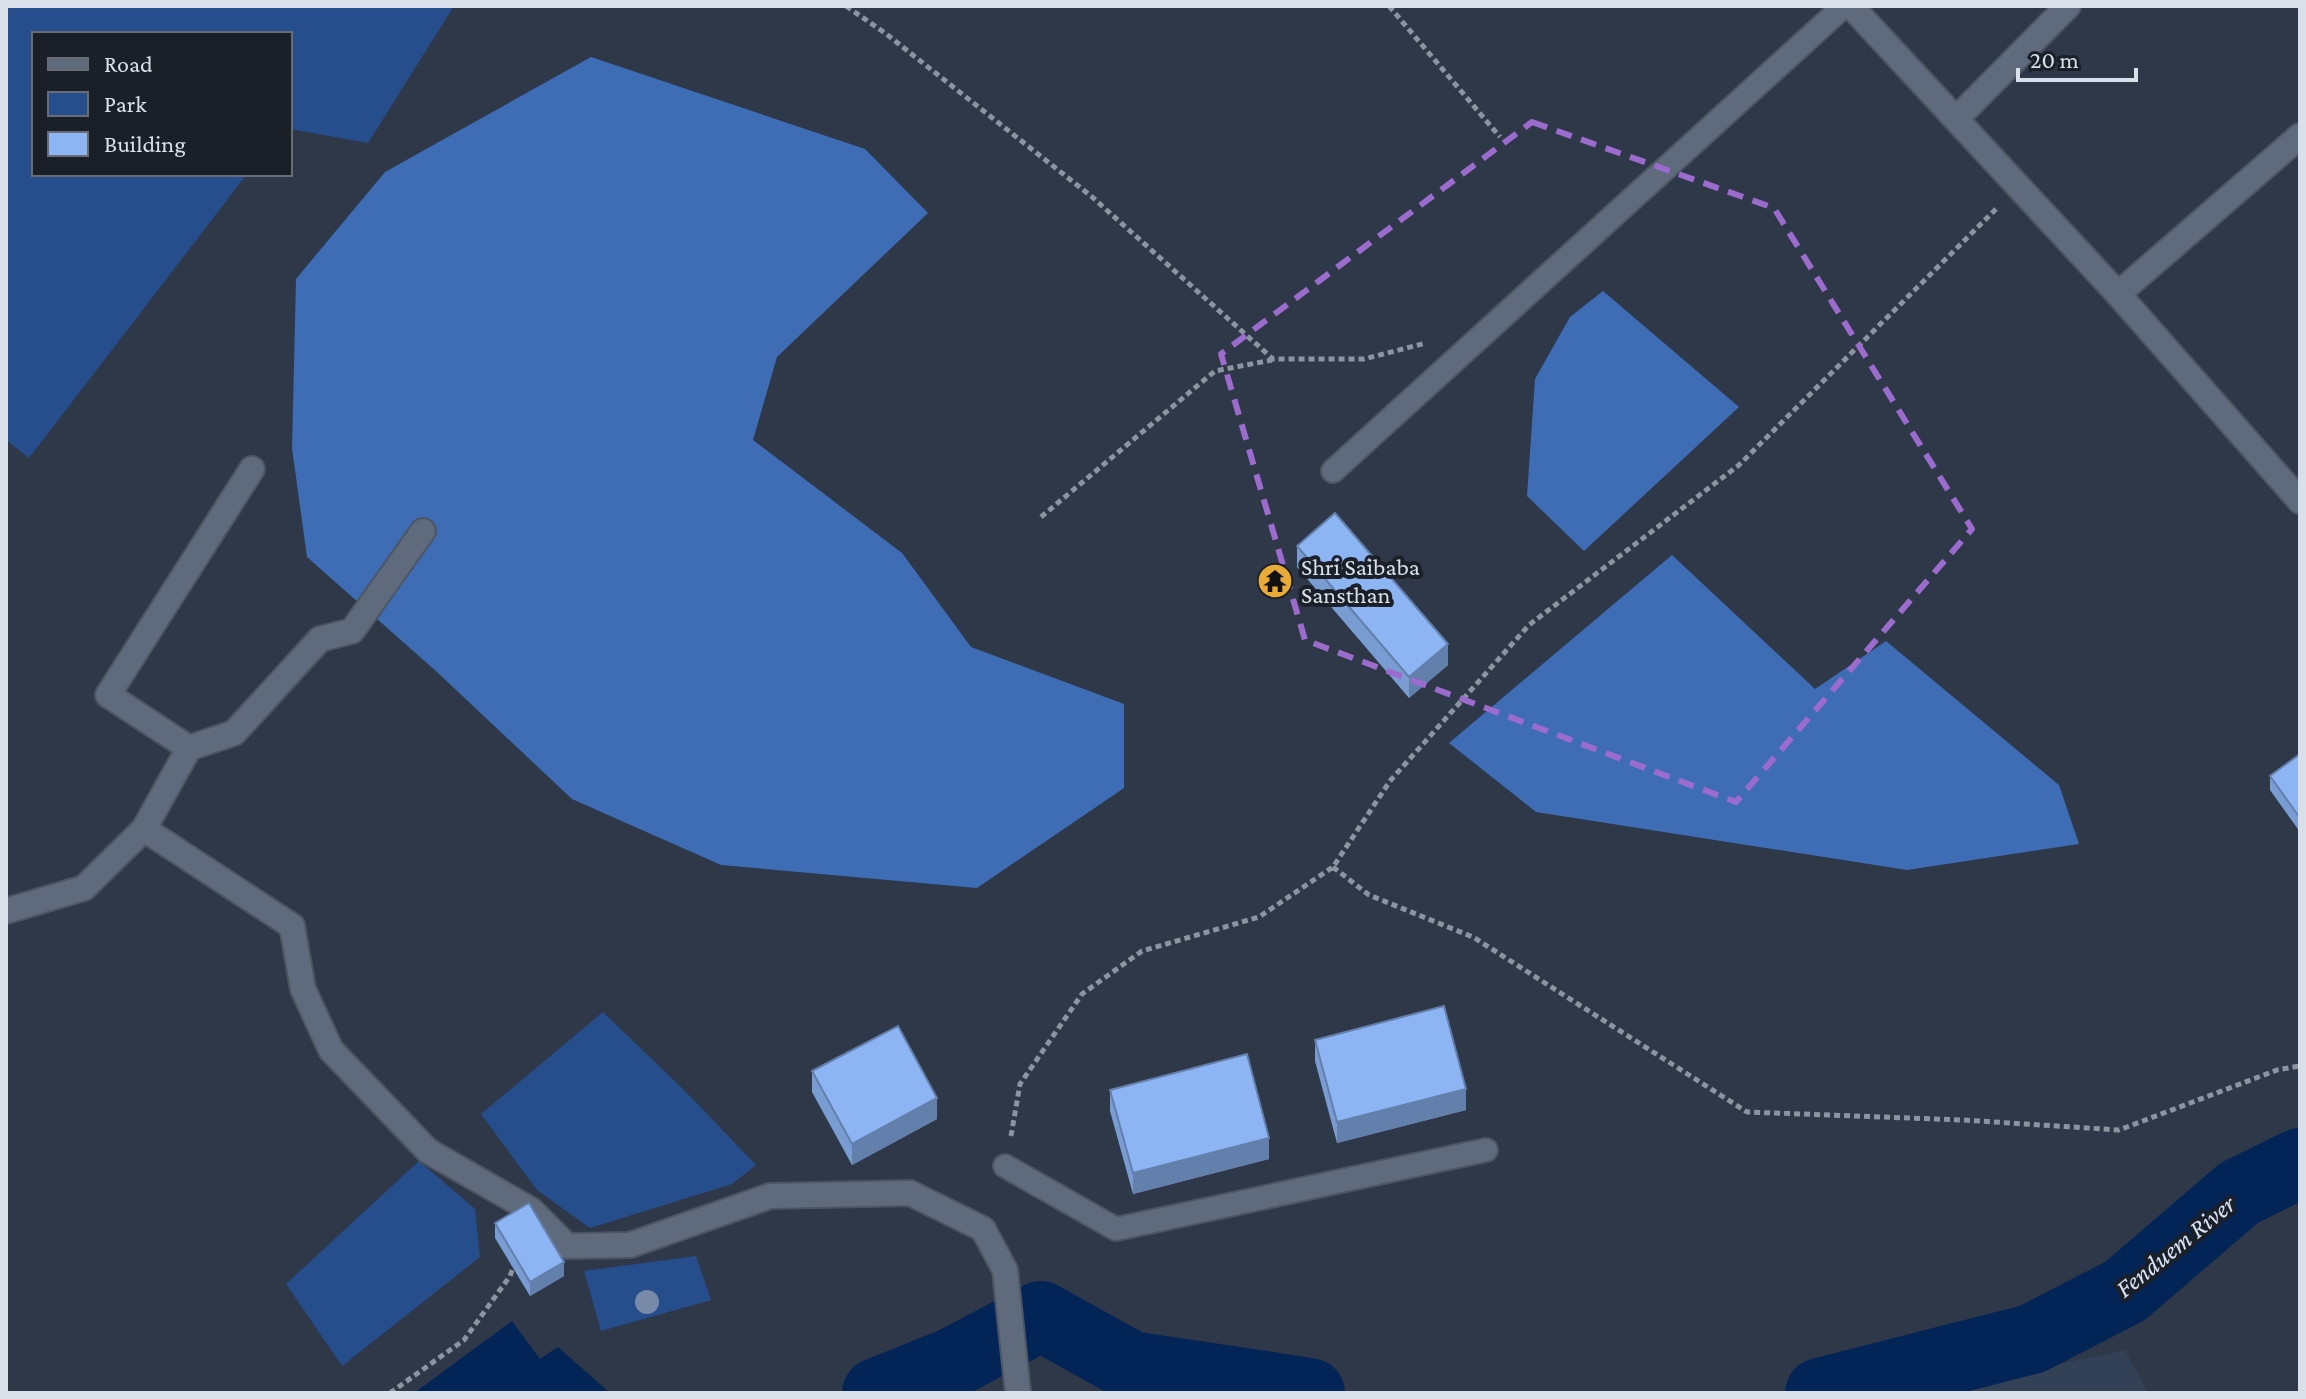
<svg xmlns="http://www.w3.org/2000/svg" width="2306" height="1399" viewBox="0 0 2306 1399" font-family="'Crimson Pro',serif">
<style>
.built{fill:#334156}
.green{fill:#264e8c}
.forest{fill:#3e6db5}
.water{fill:#032457}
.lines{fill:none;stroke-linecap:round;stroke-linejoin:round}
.river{stroke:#032457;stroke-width:70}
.service-casing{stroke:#4d5563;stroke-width:26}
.minor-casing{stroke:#4d5563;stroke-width:28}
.tertiary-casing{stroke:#4d5563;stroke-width:28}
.path{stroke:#8c94a0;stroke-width:5;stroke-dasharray:6 4;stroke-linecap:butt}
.service{stroke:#5f6a7c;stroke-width:22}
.minor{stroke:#5f6a7c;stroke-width:24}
.tertiary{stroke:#5f6a7c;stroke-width:24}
.tree{fill:#788aa7}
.wall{fill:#799cd2}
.shaded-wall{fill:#637fab}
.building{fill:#8db5f4;stroke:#637fab;stroke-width:2}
.marked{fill:none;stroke:#9c6bce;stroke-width:6;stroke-dasharray:16 10;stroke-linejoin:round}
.labels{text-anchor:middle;stroke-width:8;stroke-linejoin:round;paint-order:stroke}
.poi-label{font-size:24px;fill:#dae0ea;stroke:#1b1f27;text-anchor:start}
.water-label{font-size:26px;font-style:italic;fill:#d8e5f9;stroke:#1b1f27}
</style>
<rect width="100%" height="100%" fill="#2e3848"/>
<path class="built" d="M 2125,1350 L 2148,1393 L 1926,1393 Z"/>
<path class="green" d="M 6,6 L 454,6 L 368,143 L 290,129 L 290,34 L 34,34 L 34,174 L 247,174 L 29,458 L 6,440 Z
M 603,1012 L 686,1092 L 756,1165 L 732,1184 L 590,1228 L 537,1190 L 481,1114 Z
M 419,1161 L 475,1209 L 480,1257 L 342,1366 L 286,1284 Z
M 696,1256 L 711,1300 L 601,1331 L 584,1271 Z"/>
<path class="forest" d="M 591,57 L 865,149 L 928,213 L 777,357 L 753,440 L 902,553 L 971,647 L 1124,704 L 1124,788 L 977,888 L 721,865 L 572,799 L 437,672 L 307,557 L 292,448 L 296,279 L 385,172 Z
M 1603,291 L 1739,407 L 1584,551 L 1527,496 L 1535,379 L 1570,317 Z
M 1672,555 L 1815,689 L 1886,641 L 2059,785 L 2079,844 L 1907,870 L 1536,812 L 1449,743 Z"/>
<path class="water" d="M 512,1321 L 540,1359 L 558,1347 L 610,1393 L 414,1393 Z"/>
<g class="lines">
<path class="river" d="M 877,1393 L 954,1362 L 1041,1316 L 1131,1366 L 1310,1393
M 1820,1393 L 2032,1339 L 2125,1291 L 2239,1193 L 2300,1163"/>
<defs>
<path id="service" d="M 1333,471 L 1844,6
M 1005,1166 L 1116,1229 L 1486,1150"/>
<path id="minor" d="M 1957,118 L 2068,6
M 2118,294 L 2300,136
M 189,748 L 234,733 L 320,639 L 352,631 L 423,531
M 144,829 L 189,748 L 108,695 L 252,469
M 6,911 L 84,888 L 144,829 L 292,926 L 303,989 L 331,1050 L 428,1151 L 531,1210 L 567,1246 L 630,1245 L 770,1196 L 910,1193 L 983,1229 L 1005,1270 L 1018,1393"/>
<path id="tertiary" d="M 1851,6 L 2118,294 L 2300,501"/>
</defs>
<use href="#service" class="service-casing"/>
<use href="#minor" class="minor-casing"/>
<use href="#tertiary" class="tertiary-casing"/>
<path class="path" d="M 846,6 L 885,33 L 1091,196 L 1273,359 L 1364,359 L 1426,343
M 1389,6 L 1500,137
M 1041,517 L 1215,371 L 1272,360
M 1333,867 L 1369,895 L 1473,937 L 1747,1112 L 1963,1120 L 2119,1130 L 2277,1070 L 2300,1066
M 1011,1136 L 1020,1084 L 1082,994 L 1142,951 L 1259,917 L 1333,867 L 1390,781 L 1529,625 L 1739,465 L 1996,209
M 390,1393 L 464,1340 L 510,1276 L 514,1265"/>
<use href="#service" class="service"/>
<use href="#minor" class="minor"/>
<use href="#tertiary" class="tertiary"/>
</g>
<circle class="tree" cx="647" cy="1302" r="12"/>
<path class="wall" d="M 1297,546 L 1448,665 L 1409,698 L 1297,567 Z
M 2300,754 L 2300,832 L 2270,790 L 2270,776 Z
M 1315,1040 L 1466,1110 L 1337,1143 L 1315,1061 Z
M 812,1071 L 937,1119 L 852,1165 L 812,1092 Z
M 1110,1090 L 1269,1159 L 1133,1194 L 1110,1111 Z
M 495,1223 L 564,1276 L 530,1296 L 495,1238 Z"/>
<path class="shaded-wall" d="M 1448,644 L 1448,665 L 1409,698 L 1409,677 Z
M 1466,1089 L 1466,1110 L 1337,1143 L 1337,1122 Z
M 937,1098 L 937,1119 L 852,1165 L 852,1144 Z
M 1269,1138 L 1269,1159 L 1133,1194 L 1133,1173 Z
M 564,1262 L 564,1276 L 530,1296 L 530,1282 Z"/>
<path class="building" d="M 1335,513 L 1448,644 L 1409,677 L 1297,546 Z
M 2300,754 L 2300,818 L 2270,776 Z
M 1444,1006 L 1466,1089 L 1337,1122 L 1315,1040 Z
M 898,1026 L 937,1098 L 852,1144 L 812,1071 Z
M 1247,1054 L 1269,1138 L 1133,1173 L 1110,1090 Z
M 529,1203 L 564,1262 L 530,1282 L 495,1223 Z"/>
<path class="marked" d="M 1532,122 L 1774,208 L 1972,529 L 1736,802 L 1305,640 L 1221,354 Z"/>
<defs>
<symbol id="temple-disc" viewBox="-11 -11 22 22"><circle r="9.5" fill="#e8ab37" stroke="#1b1f27"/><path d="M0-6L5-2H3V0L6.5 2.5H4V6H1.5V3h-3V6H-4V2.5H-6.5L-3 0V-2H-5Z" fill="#111"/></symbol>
</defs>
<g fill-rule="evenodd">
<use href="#temple-disc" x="1255" y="561" width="40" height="40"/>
</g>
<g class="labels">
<g class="poi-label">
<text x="1301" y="575">Shri Saibaba<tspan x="1301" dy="28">Sansthan</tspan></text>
</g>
<g class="water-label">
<text transform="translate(2175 1246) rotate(-39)" y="9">Fenduem River</text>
</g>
</g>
<rect width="2306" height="1399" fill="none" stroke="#dae0ea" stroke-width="16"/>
<rect x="32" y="32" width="260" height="144" fill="#1b1f27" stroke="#676c75" stroke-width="2"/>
<rect x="48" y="58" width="40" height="12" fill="#5f6a7c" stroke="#676c75" stroke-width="2"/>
<text x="104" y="72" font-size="24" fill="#dae0ea">Road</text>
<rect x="48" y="92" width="40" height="24" fill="#264e8c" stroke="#676c75" stroke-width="2"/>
<text x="104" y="112" font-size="24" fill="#dae0ea">Park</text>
<rect x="48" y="132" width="40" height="24" fill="#8db5f4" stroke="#676c75" stroke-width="2"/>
<text x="104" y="152" font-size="24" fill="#dae0ea">Building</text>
<path d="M2018 68v12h118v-12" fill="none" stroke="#dae0ea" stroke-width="4"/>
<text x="2030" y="68" font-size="24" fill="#dae0ea" stroke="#1b1f27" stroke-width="6" paint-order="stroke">20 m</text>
</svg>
